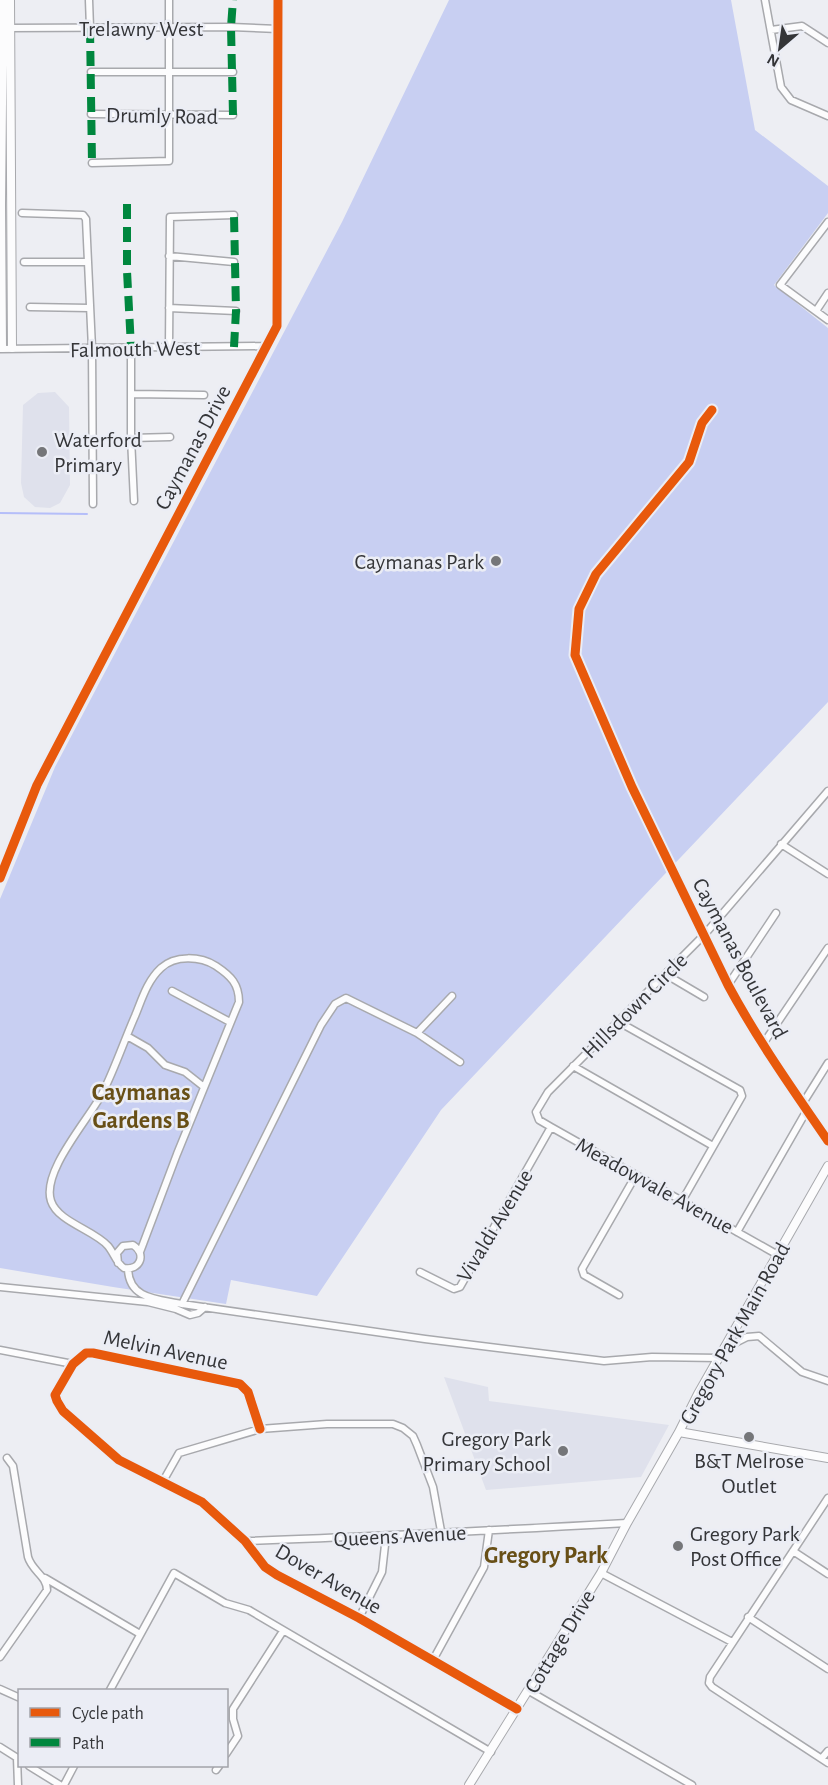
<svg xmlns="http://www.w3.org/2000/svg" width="828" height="1785" viewBox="0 0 828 1785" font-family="'Alegreya Sans',sans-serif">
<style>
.built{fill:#dfe1ec}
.pitch{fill:#c8cff2}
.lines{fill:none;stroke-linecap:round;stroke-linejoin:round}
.stream{stroke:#b5bef9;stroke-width:2}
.minor-casing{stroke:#a8a9ad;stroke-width:9}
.tertiary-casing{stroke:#a8a9ad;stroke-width:10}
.minor{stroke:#fcfcfd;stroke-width:6}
.tertiary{stroke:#fcfcfd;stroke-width:8}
.quiet{stroke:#00873e;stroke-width:8;stroke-dasharray:15 8;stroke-linecap:butt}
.cycleway-casing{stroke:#ebedf5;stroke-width:13}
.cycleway{stroke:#e8590c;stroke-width:9}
.poi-dot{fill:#757679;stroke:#ebedf5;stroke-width:2}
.labels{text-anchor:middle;stroke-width:5;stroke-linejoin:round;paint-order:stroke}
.street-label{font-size:22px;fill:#343538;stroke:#ebedf5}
.poi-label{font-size:22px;fill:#343538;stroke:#ebedf5;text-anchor:start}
.neighbourhood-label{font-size:24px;font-weight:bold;fill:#684f16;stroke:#ebedf5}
</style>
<rect width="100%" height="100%" fill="#edeef3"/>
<path class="built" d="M 55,392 L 69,407 L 70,485 L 60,503 L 50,508 L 35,507 L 24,497 L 21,483 L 23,405 L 38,393 Z
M 444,1377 L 488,1387 L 489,1401 L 669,1425 L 641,1477 L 486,1490 Z"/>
<path class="pitch" d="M 449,0 L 731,0 L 755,130 L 828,186 L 828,213 L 774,285 L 828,328 L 828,702 L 441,1110 L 317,1296 L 231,1280 L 226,1304 L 113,1287 L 0,1268 L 0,899 L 55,767 L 342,222 Z"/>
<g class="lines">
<path class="stream" d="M 0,513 L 87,514"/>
<defs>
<path id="minor" d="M 89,0 L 90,28
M 765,0 L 781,87 L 791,100 L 828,116
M 6,28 L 231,27 L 278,29
M 771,30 L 802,26 L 828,43
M 91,72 L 233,72
M 91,114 L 233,115
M 92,163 L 169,161 L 169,0
M 22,213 L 83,215 L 86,219 L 92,348 L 93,504
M 828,222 L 780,285 L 828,320
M 169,256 L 234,262
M 24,262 L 88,262
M 30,307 L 89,308
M 169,308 L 236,311
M 816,311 L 828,293
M 131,347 L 131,438 L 134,501
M 169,347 L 170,217 L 234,215
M 0,349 L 267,346
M 132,394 L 204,395
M 712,410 L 702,423 L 689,462 L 596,574 L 579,609 L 575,655 L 632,787 L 728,985 C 757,1039 793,1090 828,1141
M 131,438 L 170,437
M 781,844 L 828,874
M 0,878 L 37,785 L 277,326 L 278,0
M 665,974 L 704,997
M 728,985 L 776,913
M 172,991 L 230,1022
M 617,1021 L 740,1090 L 742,1096 L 682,1201
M 417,1033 L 460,1062
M 127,1036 L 148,1048 L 165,1065 L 185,1072 L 204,1087
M 763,1044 L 828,948
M 573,1066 L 713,1146
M 803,1103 L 828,1063
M 737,1232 L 807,1110
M 778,1255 L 551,1127 L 539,1120 L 536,1112 L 548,1092 L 705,934 L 828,791
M 118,1263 L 117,1253 L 123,1246 L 133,1245 C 147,1254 140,1271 124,1268 C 116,1263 114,1253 108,1246 C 94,1230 58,1222 51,1201 C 41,1171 90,1118 103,1092 C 115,1068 124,1041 135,1016 C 142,999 147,981 161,968 C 175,955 200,956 216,966 C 231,976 239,984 239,1002 L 177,1154 L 140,1252
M 128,1269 C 129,1300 159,1299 182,1304 L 425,1339 L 604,1361 L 652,1357 L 719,1358
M 420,1272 L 454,1289 L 460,1287 L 551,1127
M 0,1287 L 148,1302 L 176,1309 L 190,1315 L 198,1313 L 205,1307
M 619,1295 L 584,1275 L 582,1269 L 636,1175
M 182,1304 L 321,1025 L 335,1004 L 346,998 L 417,1033 L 452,996
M 725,1348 L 747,1337 L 759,1336 L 802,1372 L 828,1381
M 0,1350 L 73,1364
M 260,1429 L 248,1392 L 240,1384 L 93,1353 L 86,1353 L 73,1364 L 55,1395 L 57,1401 L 63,1411 L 119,1460 L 202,1502 L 245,1541 L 265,1567 L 277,1575 L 359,1618 L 517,1709
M 162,1483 L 179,1453 L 260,1429 L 327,1424 L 393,1424 L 403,1428 L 413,1436 L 417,1445 L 433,1487 L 441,1531
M 828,1498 L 710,1677 L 709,1683 L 712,1687 L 828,1763
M 245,1541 C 373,1537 500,1530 627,1523
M 793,1551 L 828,1574
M 601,1573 L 732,1642
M 45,1578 L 140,1634
M 748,1617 L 828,1669
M 359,1618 L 382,1572 L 386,1536
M 0,1657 L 47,1590 C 47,1576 32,1571 28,1557 L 13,1466 L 7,1458
M 433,1660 L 484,1567 L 489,1530
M 0,1689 L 20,1698
M 110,1690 L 174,1573 L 225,1603 L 249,1610 L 491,1752
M 529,1691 L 692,1785
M 0,1747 L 19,1759
M 226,1754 L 238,1736 L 233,1719 L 233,1709 L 283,1631
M 17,1758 L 18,1785
M 822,1758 L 828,1751
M 29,1766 L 60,1785
M 216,1770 L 219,1766
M 64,1785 L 74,1766"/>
<path id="tertiary" d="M 10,0 L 12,348
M 2,348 L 1,205 L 3,0
M 679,1432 L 828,1458
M 469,1785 L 601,1573 L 627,1523 L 679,1432 L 698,1394 L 828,1166"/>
</defs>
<use href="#minor" class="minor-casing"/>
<use href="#tertiary" class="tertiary-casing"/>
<use href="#minor" class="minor"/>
<use href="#tertiary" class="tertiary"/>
<path class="quiet" d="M 90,28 L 92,163
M 233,115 L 231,27 L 233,0
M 127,204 L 127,271 L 131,347
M 234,347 L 236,311 L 234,215"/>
<defs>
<path id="cycleway" d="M 712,410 L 702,423 L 689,462 L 596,574 L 579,609 L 575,655 L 632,787 L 728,985 C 757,1039 793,1090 828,1141
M 0,878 L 37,785 L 277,326 L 278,0
M 260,1429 L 248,1392 L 240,1384 L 93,1353 L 86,1353 L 73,1364 L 55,1395 L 57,1401 L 63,1411 L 119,1460 L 202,1502 L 245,1541 L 265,1567 L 277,1575 L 359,1618 L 517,1709"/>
</defs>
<use href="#cycleway" class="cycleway-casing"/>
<use href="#cycleway" class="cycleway"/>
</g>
<g class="poi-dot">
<circle cx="42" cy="452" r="6"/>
<circle cx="496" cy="561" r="6"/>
<circle cx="749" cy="1437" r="6"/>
<circle cx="563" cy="1451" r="6"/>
<circle cx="678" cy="1546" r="6"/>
</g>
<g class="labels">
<g class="street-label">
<text x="141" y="36">Trelawny West</text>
<text transform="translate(162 115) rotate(1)" y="8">Drumly Road</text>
<text transform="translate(135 348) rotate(-1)" y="8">Falmouth West</text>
<text transform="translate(192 447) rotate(-62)" y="8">Caymanas Drive</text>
<text transform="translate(741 958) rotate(62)" y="8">Caymanas Boulevard</text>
<text transform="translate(634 1005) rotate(-45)" y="8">Hillsdown Circle</text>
<text transform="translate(655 1185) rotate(29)" y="8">Meadowvale Avenue</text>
<text transform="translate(494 1225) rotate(-59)" y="8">Vivaldi Avenue</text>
<text transform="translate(734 1333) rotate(-61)" y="8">Gregory Park Main Road</text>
<text transform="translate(166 1349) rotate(12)" y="8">Melvin Avenue</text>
<text transform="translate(400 1535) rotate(-3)" y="8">Queens Avenue</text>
<text transform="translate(329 1578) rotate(30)" y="8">Dover Avenue</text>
<text transform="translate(559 1641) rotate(-59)" y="8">Cottage Drive</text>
</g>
<g class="poi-label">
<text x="54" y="447">Waterford<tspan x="54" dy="25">Primary</tspan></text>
<text x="484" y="569" text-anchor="end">Caymanas Park</text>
<text x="551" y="1446" text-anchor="end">Gregory Park<tspan x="551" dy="25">Primary School</tspan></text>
<text x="749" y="1468" text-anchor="middle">B&amp;T Melrose<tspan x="749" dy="25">Outlet</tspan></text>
<text x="690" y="1541">Gregory Park<tspan x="690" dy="25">Post Office</tspan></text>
</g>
<g class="neighbourhood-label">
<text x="141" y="1100">Caymanas<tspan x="141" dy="28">Gardens B</tspan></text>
<text x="546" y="1563">Gregory Park</text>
</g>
</g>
<rect x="18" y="1689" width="210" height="78" fill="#ebedf5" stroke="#a2a3a9" stroke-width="1.5"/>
<rect x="30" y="1708" width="30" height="9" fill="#e8590c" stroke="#a2a3a9" stroke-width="1.5"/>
<text x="72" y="1719" font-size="18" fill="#343538">Cycle path</text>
<rect x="30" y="1738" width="30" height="9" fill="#00873e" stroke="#a2a3a9" stroke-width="1.5"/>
<text x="72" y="1749" font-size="18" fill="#343538">Path</text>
<g transform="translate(780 48) rotate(209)" stroke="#ebedf5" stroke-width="4.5" paint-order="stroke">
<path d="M0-4.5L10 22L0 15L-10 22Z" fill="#343538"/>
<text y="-9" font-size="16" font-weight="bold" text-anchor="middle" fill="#343538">N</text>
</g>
</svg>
